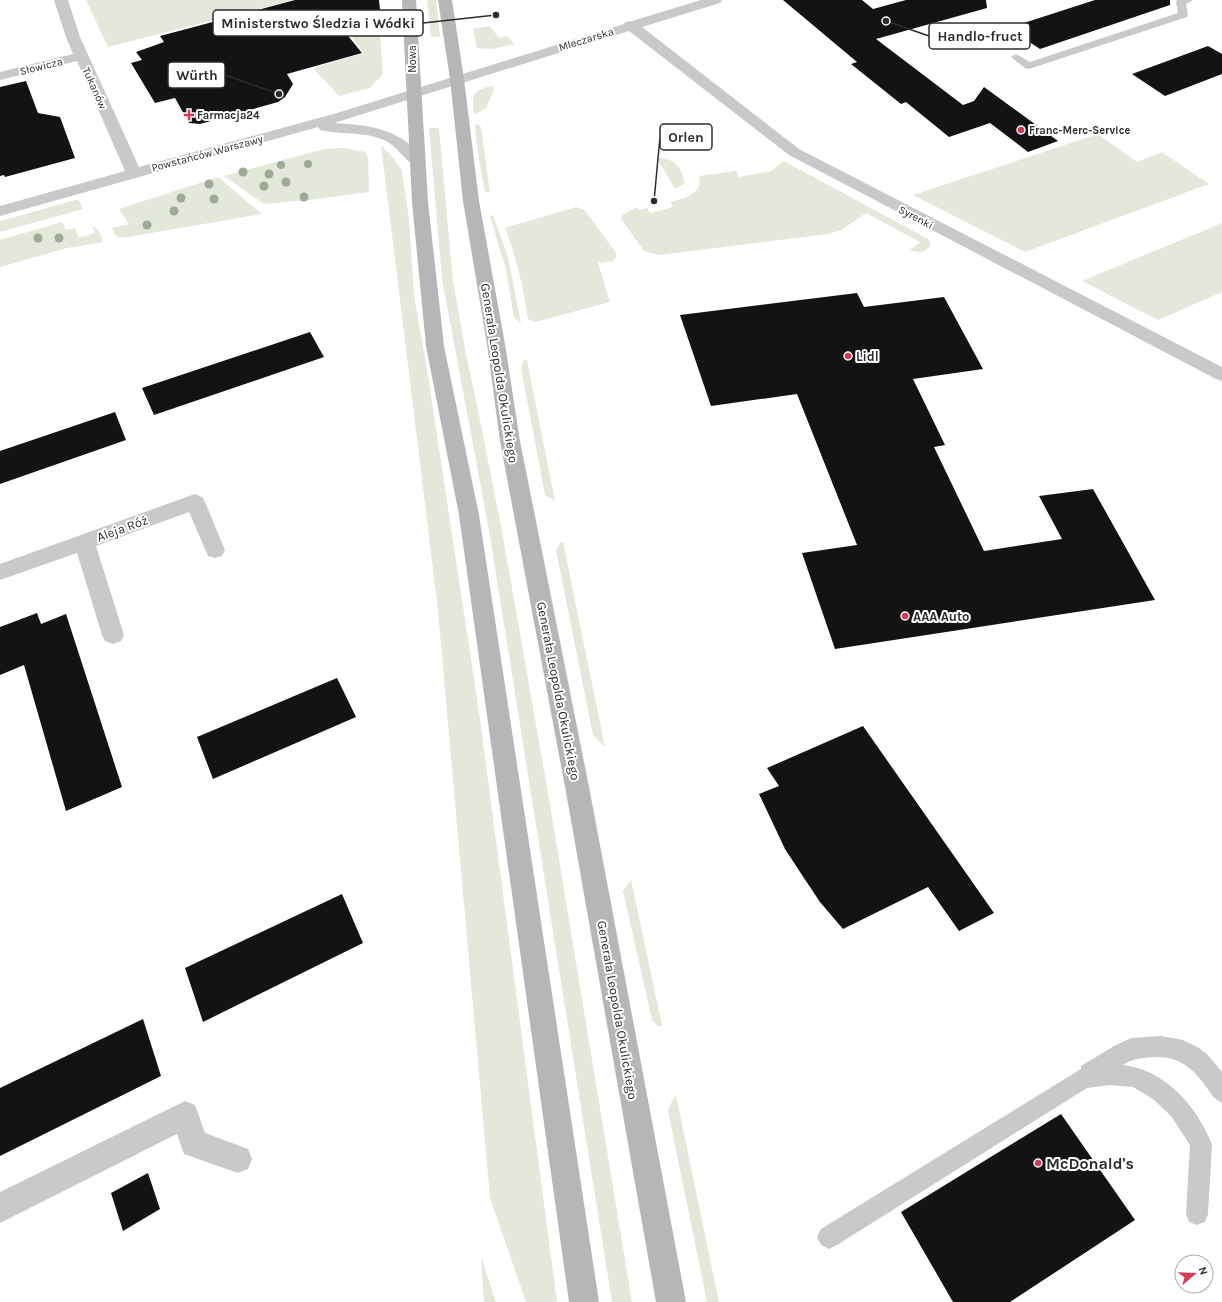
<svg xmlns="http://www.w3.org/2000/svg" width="1222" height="1302" viewBox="0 0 1222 1302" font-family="Karla,sans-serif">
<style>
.green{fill:#e3e8da}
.building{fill:#131313}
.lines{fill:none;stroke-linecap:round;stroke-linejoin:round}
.lane{fill:#c9c9c9;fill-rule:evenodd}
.street{fill:#c9c9c9;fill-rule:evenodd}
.secondary{fill:#b6b6b6;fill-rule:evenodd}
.tree{fill:#a0a994}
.poi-dot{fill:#d73954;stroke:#fff;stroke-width:1.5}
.labels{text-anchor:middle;stroke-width:4;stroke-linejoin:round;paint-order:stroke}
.far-street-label{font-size:11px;fill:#2c2c2c;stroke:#fff}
.far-poi-label{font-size:11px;font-weight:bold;fill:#2c2c2c;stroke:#fff;text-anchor:start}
.poi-label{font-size:13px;font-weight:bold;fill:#2c2c2c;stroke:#fff;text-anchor:start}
.street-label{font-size:13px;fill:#2c2c2c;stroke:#fff}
.near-poi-label{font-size:16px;font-weight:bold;fill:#2c2c2c;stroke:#fff;text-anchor:start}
.leader{fill:none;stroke:#2c2c2c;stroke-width:1.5}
.callout-dot{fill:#2c2c2c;stroke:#fff;stroke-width:1.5}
.callout{fill:#fff;stroke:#2c2c2c;stroke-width:1.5}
.callout-label{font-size:14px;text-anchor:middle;font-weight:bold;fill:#2c2c2c}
</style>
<rect width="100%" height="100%" fill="#fff"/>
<path class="green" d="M 86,0 L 293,0 L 108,47 Z
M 427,0 L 436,0 L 440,37 L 431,37 Z
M 378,12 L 383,74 L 370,88 L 339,96 L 313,68 L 364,53 L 349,34 L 316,44 L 232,52 Z
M 490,26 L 499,38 L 507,36 L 514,44 L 492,49 L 477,48 L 473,29 Z
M 492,86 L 494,90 L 486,108 L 474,115 C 472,96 471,90 492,86 Z
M 478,124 L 481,127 L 490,193 L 485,191 C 480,170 477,147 475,125 Z
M 429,128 L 439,128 L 453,281 L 466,354 L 479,415 L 502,531 L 548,793 L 632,1302 L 612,1302 L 489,530 L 442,279 Z
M 1098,134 L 1137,162 L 1162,152 L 1209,184 L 1025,252 L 913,195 Z
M 381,145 L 393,158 L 402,171 L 409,219 L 414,295 L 428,376 L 479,712 L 557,1302 L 526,1302 L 490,1198 L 438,610 Z
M 344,148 L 365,152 L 368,157 L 369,192 L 309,200 L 264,204 L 224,176 L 324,149 Z
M 657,158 C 674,158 683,167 684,184 L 675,189 Z
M 784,161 L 928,239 L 931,244 C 926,253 920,253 910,250 L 920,242 L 866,213 L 843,229 L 829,234 L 659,255 L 644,251 L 621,219 L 622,215 L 637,207 L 639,210 L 647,208 L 650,213 L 673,207 L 670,202 C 683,199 704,193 699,176 L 736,171 L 739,177 L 771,171 Z
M 218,177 L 262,214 L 122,238 L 116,236 L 112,228 L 129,224 L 119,209 Z
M 76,200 L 79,200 L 83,209 L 0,232 L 0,221 Z
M 576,207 L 583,209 L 587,213 L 616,253 L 616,257 L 613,261 L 598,263 L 610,302 L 535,322 L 528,319 C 523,287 517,258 505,228 Z
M 493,215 L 508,257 L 521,323 L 514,318 L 506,270 L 490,216 Z
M 62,222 L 66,230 L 75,228 L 79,238 L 95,233 L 92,226 C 99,228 101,236 103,242 L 67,248 L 0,267 L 0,240 Z
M 1222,223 L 1222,292 L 1158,320 L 1082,281 Z
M 524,360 L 527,360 L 555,501 L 545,495 L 521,368 Z
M 561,542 L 563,542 L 605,747 L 593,735 L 556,550 Z
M 631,880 L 662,1025 L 659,1027 L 652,1020 L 623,891 Z
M 676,1095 L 719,1302 L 707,1302 L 668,1111 L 672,1101 Z
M 481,1257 L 496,1302 L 484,1302 Z"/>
<path class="building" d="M 295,0 L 379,0 L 380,10 L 336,21 L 362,53 L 287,74 L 293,84 L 285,97 L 278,102 L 200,124 L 189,123 L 175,98 L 155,103 L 131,63 L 142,60 L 136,52 L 164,42 L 160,36 Z
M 783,0 L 862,0 L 873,9 L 906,0 L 986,0 L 987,8 L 876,39 L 963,105 L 974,101 L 984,87 L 1058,141 L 1028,152 L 990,123 L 949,137 L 906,102 L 901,104 L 851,64 L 857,62 Z
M 1095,0 L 1170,0 L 1170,5 L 1040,49 L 1008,28 Z
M 1208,46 L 1222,54 L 1222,74 L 1165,96 L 1132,74 Z
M 26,81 L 38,113 L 60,117 L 75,158 L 5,177 L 4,175 L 0,176 L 0,87 Z
M 857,293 L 864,307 L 944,297 L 983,369 L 913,379 L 945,445 L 934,447 L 984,551 L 1062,539 L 1039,496 L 1093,489 L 1155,600 L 835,649 L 802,553 L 857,545 L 797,394 L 711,406 L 680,315 Z
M 310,332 L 324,357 L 154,415 L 142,388 Z
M 115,412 L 126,440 L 0,484 L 0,451 Z
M 37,613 L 41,624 L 66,614 L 122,787 L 66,811 L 24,665 L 0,675 L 0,627 Z
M 337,678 L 356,717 L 213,779 L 197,737 Z
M 863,726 L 994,913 L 959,931 L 928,887 L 843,929 L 820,902 L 802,875 L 785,849 L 759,794 L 779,786 L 767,768 Z
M 342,894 L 363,943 L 203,1022 L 185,968 Z
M 143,1019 L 161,1076 L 0,1156 L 0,1088 Z
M 1061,1114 L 1135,1220 L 1010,1302 L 953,1302 L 901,1212 Z
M 148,1173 L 160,1209 L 123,1231 L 111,1193 Z"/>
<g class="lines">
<path class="lane" d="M 1177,0 L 1193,0 L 1186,4 L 1188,15 L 1187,17 L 1029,69 L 1025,68 L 1011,57 L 1016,54 L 1030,62 L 1178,13 L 1176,2 Z
M 1161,1036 L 1183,1040 L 1199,1048 L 1208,1055 L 1222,1072 L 1222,1103 C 1214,1099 1212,1095 1207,1088 C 1194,1069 1179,1056 1155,1057 C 1143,1058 1133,1058 1123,1065 C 1166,1070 1196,1106 1212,1144 L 1208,1214 L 1205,1222 L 1197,1225 L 1189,1222 L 1186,1214 L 1190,1145 L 1171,1116 L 1153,1099 L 1133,1087 L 1110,1085 L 1087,1088 L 837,1245 L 829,1249 L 821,1245 L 817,1237 L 821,1229 L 1081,1069 L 1081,1066 L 1114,1046 L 1131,1038 Z"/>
<path class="street" d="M 54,0 L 68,0 L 80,37 L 139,167 L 337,113 L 624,24 L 625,22 L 632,21 L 701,0 L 722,0 L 720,3 L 642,27 L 799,149 L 1222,367 L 1222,381 L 1216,379 L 789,155 L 629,31 L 334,123 C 371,125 403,129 426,162 L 423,165 C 419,166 415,167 412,164 C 401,156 398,147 384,140 C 363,131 341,135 320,130 L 318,127 L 0,216 L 0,206 L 125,171 L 77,61 L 0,80 L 0,72 L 73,54 L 66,37 Z
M 195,494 L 202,497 L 205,502 L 225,550 L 222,556 L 215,558 L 208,556 L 189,512 L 96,546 L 124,635 L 121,641 L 113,644 L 105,641 L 102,635 L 77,553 L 0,580 L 0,564 Z
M 185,1101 L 195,1105 L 205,1133 L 248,1149 L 252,1159 L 248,1169 L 238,1173 L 184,1154 L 177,1134 L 0,1223 L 0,1192 Z"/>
<path class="secondary" d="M 402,0 L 416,0 L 428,202 L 444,346 L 479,515 L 599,1302 L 569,1302 L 459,515 L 426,346 L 412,202 Z
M 438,0 L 452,0 L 464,79 L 479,201 L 505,344 L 520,441 L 590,792 L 686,1302 L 656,1302 L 566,792 L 500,441 L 487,344 L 463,201 L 450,79 Z"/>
</g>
<g class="tree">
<circle cx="308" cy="164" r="4"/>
<circle cx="281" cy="165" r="4"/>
<circle cx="243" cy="172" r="4.5"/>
<circle cx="269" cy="174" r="4.5"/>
<circle cx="286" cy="182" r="4.5"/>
<circle cx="209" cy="184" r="4.5"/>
<circle cx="264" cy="186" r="4.5"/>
<circle cx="304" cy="197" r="4.5"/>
<circle cx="181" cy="198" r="4.5"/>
<circle cx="214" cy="199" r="4.5"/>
<circle cx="174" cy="211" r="4.5"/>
<circle cx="147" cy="225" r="4.5"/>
<circle cx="38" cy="238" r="4.5"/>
<circle cx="59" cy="238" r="4.5"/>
</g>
<g class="poi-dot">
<path d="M187 109h4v4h4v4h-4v4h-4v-4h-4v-4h4z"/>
<circle cx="1021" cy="130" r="4"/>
<circle cx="848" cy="356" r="4"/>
<circle cx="905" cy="616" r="4"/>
<circle cx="1038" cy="1163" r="4"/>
</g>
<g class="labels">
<g class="far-street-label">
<text transform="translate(586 39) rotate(-17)" y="4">Mleczarska</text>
<text transform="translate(412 59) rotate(-90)" y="4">Nowa</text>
<text transform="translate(41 66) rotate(-14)" y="4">Słowicza</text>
<text transform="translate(95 88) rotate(66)" y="4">Tukanów</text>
<text transform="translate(207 153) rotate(-15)" y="4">Powstańców Warszawy</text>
<text transform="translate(916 217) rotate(28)" y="4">Syrenki</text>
</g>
<g class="far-poi-label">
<text x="197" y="119">Farmacja24</text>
<text x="1029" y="134">Franc-Merc-Service</text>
</g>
<g class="poi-label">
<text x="856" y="361">Lidl</text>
<text x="913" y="621">AAA Auto</text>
</g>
<g class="street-label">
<text transform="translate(500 373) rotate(81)" y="5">Generała Leopolda Okulickiego</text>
<text transform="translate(122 528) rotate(-20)" y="5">Aleja Róż</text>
<text transform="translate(559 691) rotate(79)" y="5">Generała Leopolda Okulickiego</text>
<text transform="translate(618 1010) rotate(80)" y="5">Generała Leopolda Okulickiego</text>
</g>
<g class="near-poi-label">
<text x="1046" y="1169">McDonald's</text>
</g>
</g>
<path class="leader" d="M496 15L423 23M886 21L929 36M279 94L225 75M654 201L660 137"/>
<g class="callout-dot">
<circle cx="496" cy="15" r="4"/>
<circle cx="886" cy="21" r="4"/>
<circle cx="279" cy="94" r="4"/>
<circle cx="654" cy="201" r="4"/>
</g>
<g class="callout">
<rect x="213" y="10" width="210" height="26" rx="4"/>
<rect x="929" y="23" width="101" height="26" rx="4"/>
<rect x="168" y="62" width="57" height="26" rx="4"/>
<rect x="660" y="124" width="52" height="26" rx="4"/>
</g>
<g class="callout-label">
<text x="318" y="28">Ministerstwo Śledzia i Wódki</text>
<text x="980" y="41">Handlo-fruct</text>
<text x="197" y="80">Würth</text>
<text x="686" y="142">Orlen</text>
</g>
<g transform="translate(1194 1274) rotate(71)"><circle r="19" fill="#ffffff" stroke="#ababab"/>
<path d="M0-3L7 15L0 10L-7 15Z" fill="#d73954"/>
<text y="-6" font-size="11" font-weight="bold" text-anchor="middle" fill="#2c2c2c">N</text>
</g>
</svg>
